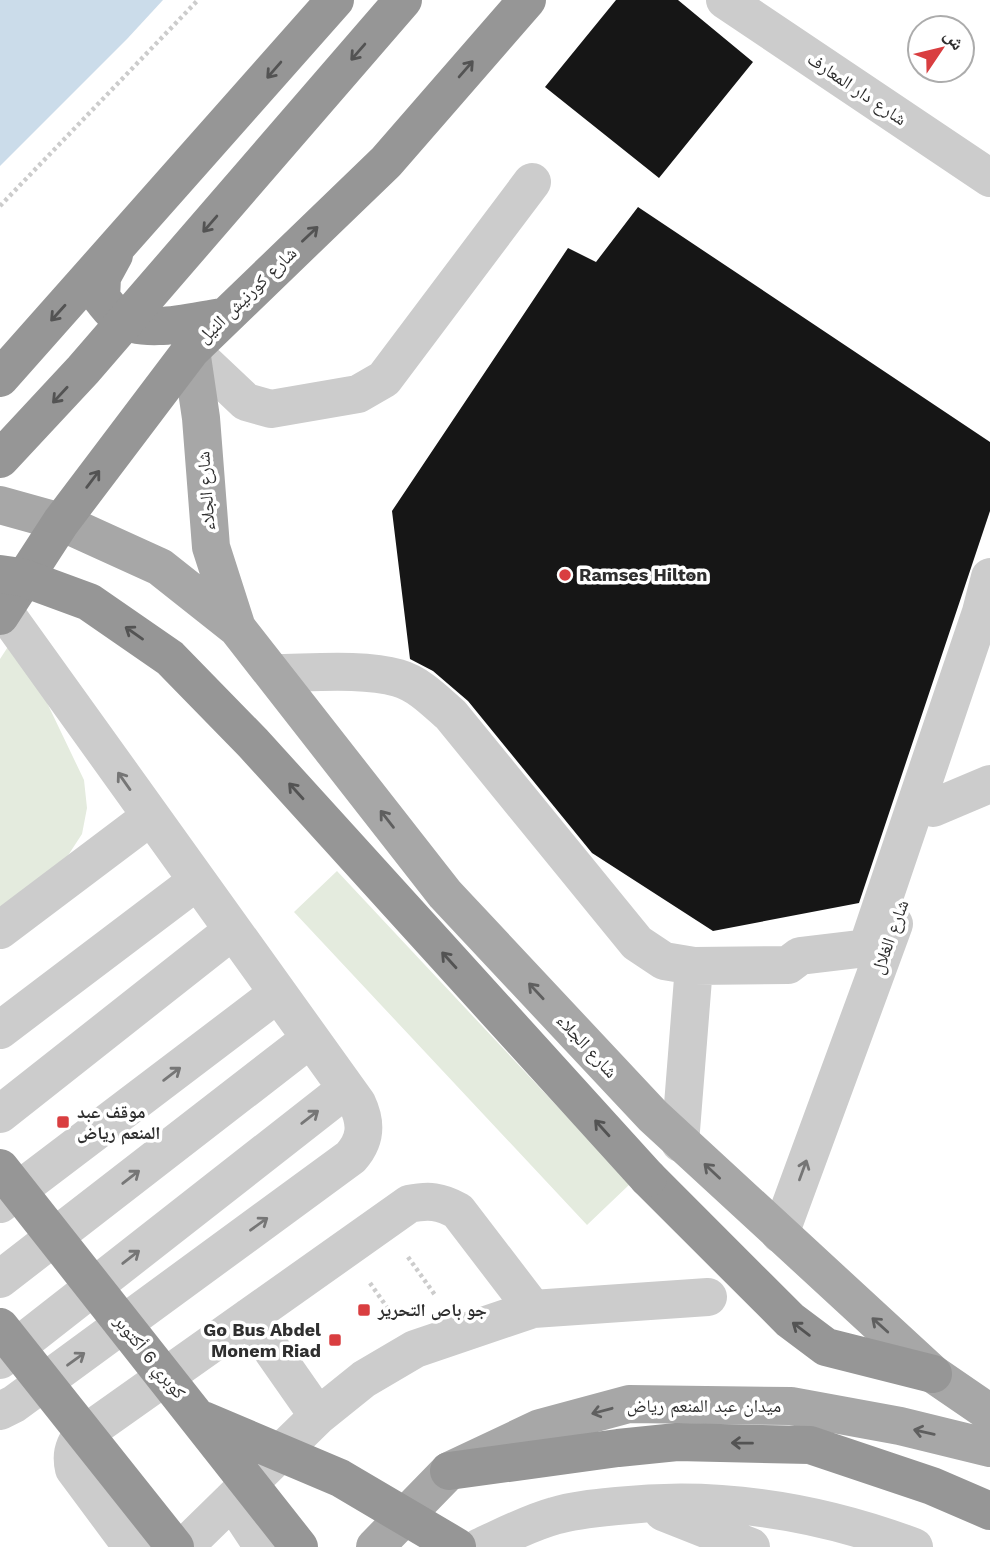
<svg xmlns="http://www.w3.org/2000/svg" width="990" height="1547" viewBox="0 0 990 1547" font-family="'Work Sans','Noto Naskh Arabic',sans-serif">
<style>
.green{fill:#e4ebde}
.water{fill:#cbdcea}
.building{fill:#161616}
.lines{fill:none;stroke-linecap:round;stroke-linejoin:round}
.path{stroke:#ccc;stroke-width:4.5;stroke-dasharray:3.5 3.5;stroke-linecap:butt}
.minor{stroke:#ccc;stroke-width:38}
.major{stroke:#a7a7a7;stroke-width:38}
.highway{stroke:#969696;stroke-width:38}
.highway-bridge{stroke:#969696;stroke-width:38}
.oneway{stroke:#535353}
.oneway2{stroke:#767676}
.oneway3{stroke:#5f5f5f}
.poi-dot{fill:#d93e40;stroke:#fff;stroke-width:2.5}
.labels{text-anchor:middle;stroke-width:7;stroke-linejoin:round;paint-order:stroke}
.street-label{font-size:18px;fill:#2f2f2f;stroke:#fff}
.poi-label{font-size:18px;font-weight:bold;fill:#2f2f2f;stroke:#fff;text-anchor:start}
</style>
<rect width="100%" height="100%" fill="#fff"/>
<path class="green" d="M 15,636 L 84,780 L 87,808 L 82,834 L 67,857 L 0,908 L 0,659 Z
M 337,871 L 630,1184 L 587,1225 L 294,912 Z"/>
<path class="water" d="M 0,0 L 163,0 L 127,39 L 0,166 Z"/>
<path class="building" d="M 616,0 L 678,0 L 753,62 L 659,178 L 545,87 Z
M 638,207 L 990,442 L 990,511 L 859,903 L 713,931 L 592,853 L 468,701 L 433,671 L 410,659 L 392,511 L 568,248 L 596,262 Z"/>
<g class="lines">
<path class="path" d="M 0,206 L 198,0
M 408,1257 L 435,1295
M 370,1283 L 391,1313"/>
<path class="minor" d="M 725,0 L 990,178
M 191,350 L 246,402 L 271,409 L 358,394 L 384,379 L 532,182
M 273,673 C 309,673 364,668 398,678 C 419,684 435,701 451,715 L 637,943 L 664,961 L 694,966 L 788,965 L 800,956 L 867,948 L 981,612 L 990,577
M 933,808 L 990,784
M 0,930 L 150,817
M 0,1030 L 197,881
M 0,1114 L 232,931
M 680,1143 L 694,966
M 0,1204 L 277,994
M 780,1234 L 894,924
M 0,1279 L 310,1039
M 533,1309 L 708,1297
M 249,1317 L 318,1416
M 0,1360 L 346,1089
M 0,1411 L 14,1404 L 351,1157 C 366,1140 367,1124 357,1103 L 4,611
M 232,1500 L 263,1547
M 663,1512 L 751,1547
M 132,1547 L 74,1469 C 71,1456 73,1448 80,1437 L 409,1204 C 429,1200 440,1201 458,1211 L 533,1309 L 415,1349 L 364,1379 L 318,1416 L 184,1547
M 480,1547 C 504,1536 529,1523 554,1516 C 573,1510 596,1508 617,1506 C 719,1495 818,1511 914,1547"/>
<path class="major" d="M 191,350 L 201,418 L 211,547 L 237,628
M 0,505 L 61,522 L 160,567 L 237,628 L 445,894 L 653,1116 L 933,1374 L 990,1413
M 375,1547 L 449,1471 L 540,1428 L 629,1404 L 791,1406 L 900,1426 L 990,1448"/>
<path class="highway" d="M 114,255 L 102,277 L 101,298 C 107,305 112,313 120,318 C 145,335 193,321 222,317
M 0,378 L 335,0
M 0,616 L 61,522 L 191,350 L 386,162 L 527,0
M 648,1178 L 790,1320 L 826,1347 L 933,1374
M 449,1471 L 618,1448 L 677,1442 L 810,1445 L 932,1486 L 990,1511"/>
<path class="highway-bridge" d="M 0,459 L 83,370 L 403,0
M 0,574 L 21,577 L 89,602 L 170,658 L 253,743 L 648,1178
M 0,1168 L 299,1547
M 0,1327 L 175,1547
M 203,1420 L 340,1478 L 457,1547"/>
</g>
<defs><path id="oneway-shaft" d="M-6 0H5M1.5-3L5.5 0L1.5 3" fill="none" stroke-width="1.6" stroke-linecap="round" stroke-linejoin="round" transform="scale(1.75)"/></defs>
<g class="oneway">
<use href="#oneway-shaft" transform="translate(358 52) rotate(131)"/>
<use href="#oneway-shaft" transform="translate(466 69) rotate(-49)"/>
<use href="#oneway-shaft" transform="translate(274 70) rotate(131)"/>
<use href="#oneway-shaft" transform="translate(210 224) rotate(131)"/>
<use href="#oneway-shaft" transform="translate(310 234) rotate(-43)"/>
<use href="#oneway-shaft" transform="translate(58 313) rotate(132)"/>
<use href="#oneway-shaft" transform="translate(60 395) rotate(133)"/>
<use href="#oneway-shaft" transform="translate(93 479) rotate(-53)"/>
<use href="#oneway-shaft" transform="translate(134 633) rotate(-145)"/>
<use href="#oneway-shaft" transform="translate(296 791) rotate(-132)"/>
<use href="#oneway-shaft" transform="translate(449 960) rotate(-132)"/>
<use href="#oneway-shaft" transform="translate(602 1128) rotate(-132)"/>
<use href="#oneway-shaft" transform="translate(801 1329) rotate(-143)"/>
<use href="#oneway-shaft" transform="translate(742 1443) rotate(-179)"/>
</g>
<g class="oneway2">
<use href="#oneway-shaft" transform="translate(124 781) rotate(-125)"/>
<use href="#oneway-shaft" transform="translate(172 1074) rotate(-37)"/>
<use href="#oneway-shaft" transform="translate(310 1117) rotate(-38)"/>
<use href="#oneway-shaft" transform="translate(803 1170) rotate(-70)"/>
<use href="#oneway-shaft" transform="translate(131 1177) rotate(-38)"/>
<use href="#oneway-shaft" transform="translate(259 1224) rotate(-36)"/>
<use href="#oneway-shaft" transform="translate(131 1257) rotate(-38)"/>
<use href="#oneway-shaft" transform="translate(76 1359) rotate(-36)"/>
</g>
<g class="oneway3">
<use href="#oneway-shaft" transform="translate(387 819) rotate(-128)"/>
<use href="#oneway-shaft" transform="translate(536 991) rotate(-133)"/>
<use href="#oneway-shaft" transform="translate(712 1171) rotate(-137)"/>
<use href="#oneway-shaft" transform="translate(880 1325) rotate(-138)"/>
<use href="#oneway-shaft" transform="translate(602 1411) rotate(165)"/>
<use href="#oneway-shaft" transform="translate(924 1432) rotate(-167)"/>
</g>
<g class="poi-dot">
<circle cx="565" cy="575" r="7"/>
<rect x="56" y="1115" width="14" height="14" rx="3.5"/>
<rect x="357" y="1303" width="14" height="14" rx="3.5"/>
<rect x="328" y="1333" width="14" height="14" rx="3.5"/>
</g>
<g class="labels">
<g class="street-label">
<text transform="translate(857 89) rotate(34)" y="6">شارع دار المعارف</text>
<text transform="translate(247 295) rotate(-44)" y="6">شارع كورنيش النيل</text>
<text transform="translate(206 491) rotate(-94)" y="6">شارع الجلاء</text>
<text transform="translate(890 937) rotate(-70)" y="6">شارع الغلال</text>
<text transform="translate(587 1046) rotate(47)" y="6">شارع الجلاء</text>
<text transform="translate(150 1357) rotate(51)" y="6">كوبري 6 أكتوبر</text>
<text x="704" y="1412">ميدان عبد المنعم رياض</text>
</g>
<g class="poi-label">
<text x="579" y="581">Ramses Hilton</text>
<text x="77" y="1118">موقف عبد<tspan x="77" dy="21">المنعم رياض</tspan></text>
<text x="378" y="1316">جو باص التحرير</text>
<text x="321" y="1336" text-anchor="end">Go Bus Abdel<tspan x="321" dy="21">Monem Riad</tspan></text>
</g>
</g>
<g transform="translate(941 49) rotate(55)"><circle r="33" fill="#ffffff" stroke="#acacac" stroke-width="2"/>
<path d="M0-5L12 26L0 18L-12 26Z" fill="#d93e40"/>
<text y="-10" font-size="19" font-weight="bold" text-anchor="middle" fill="#2f2f2f">ش</text>
</g>
</svg>
